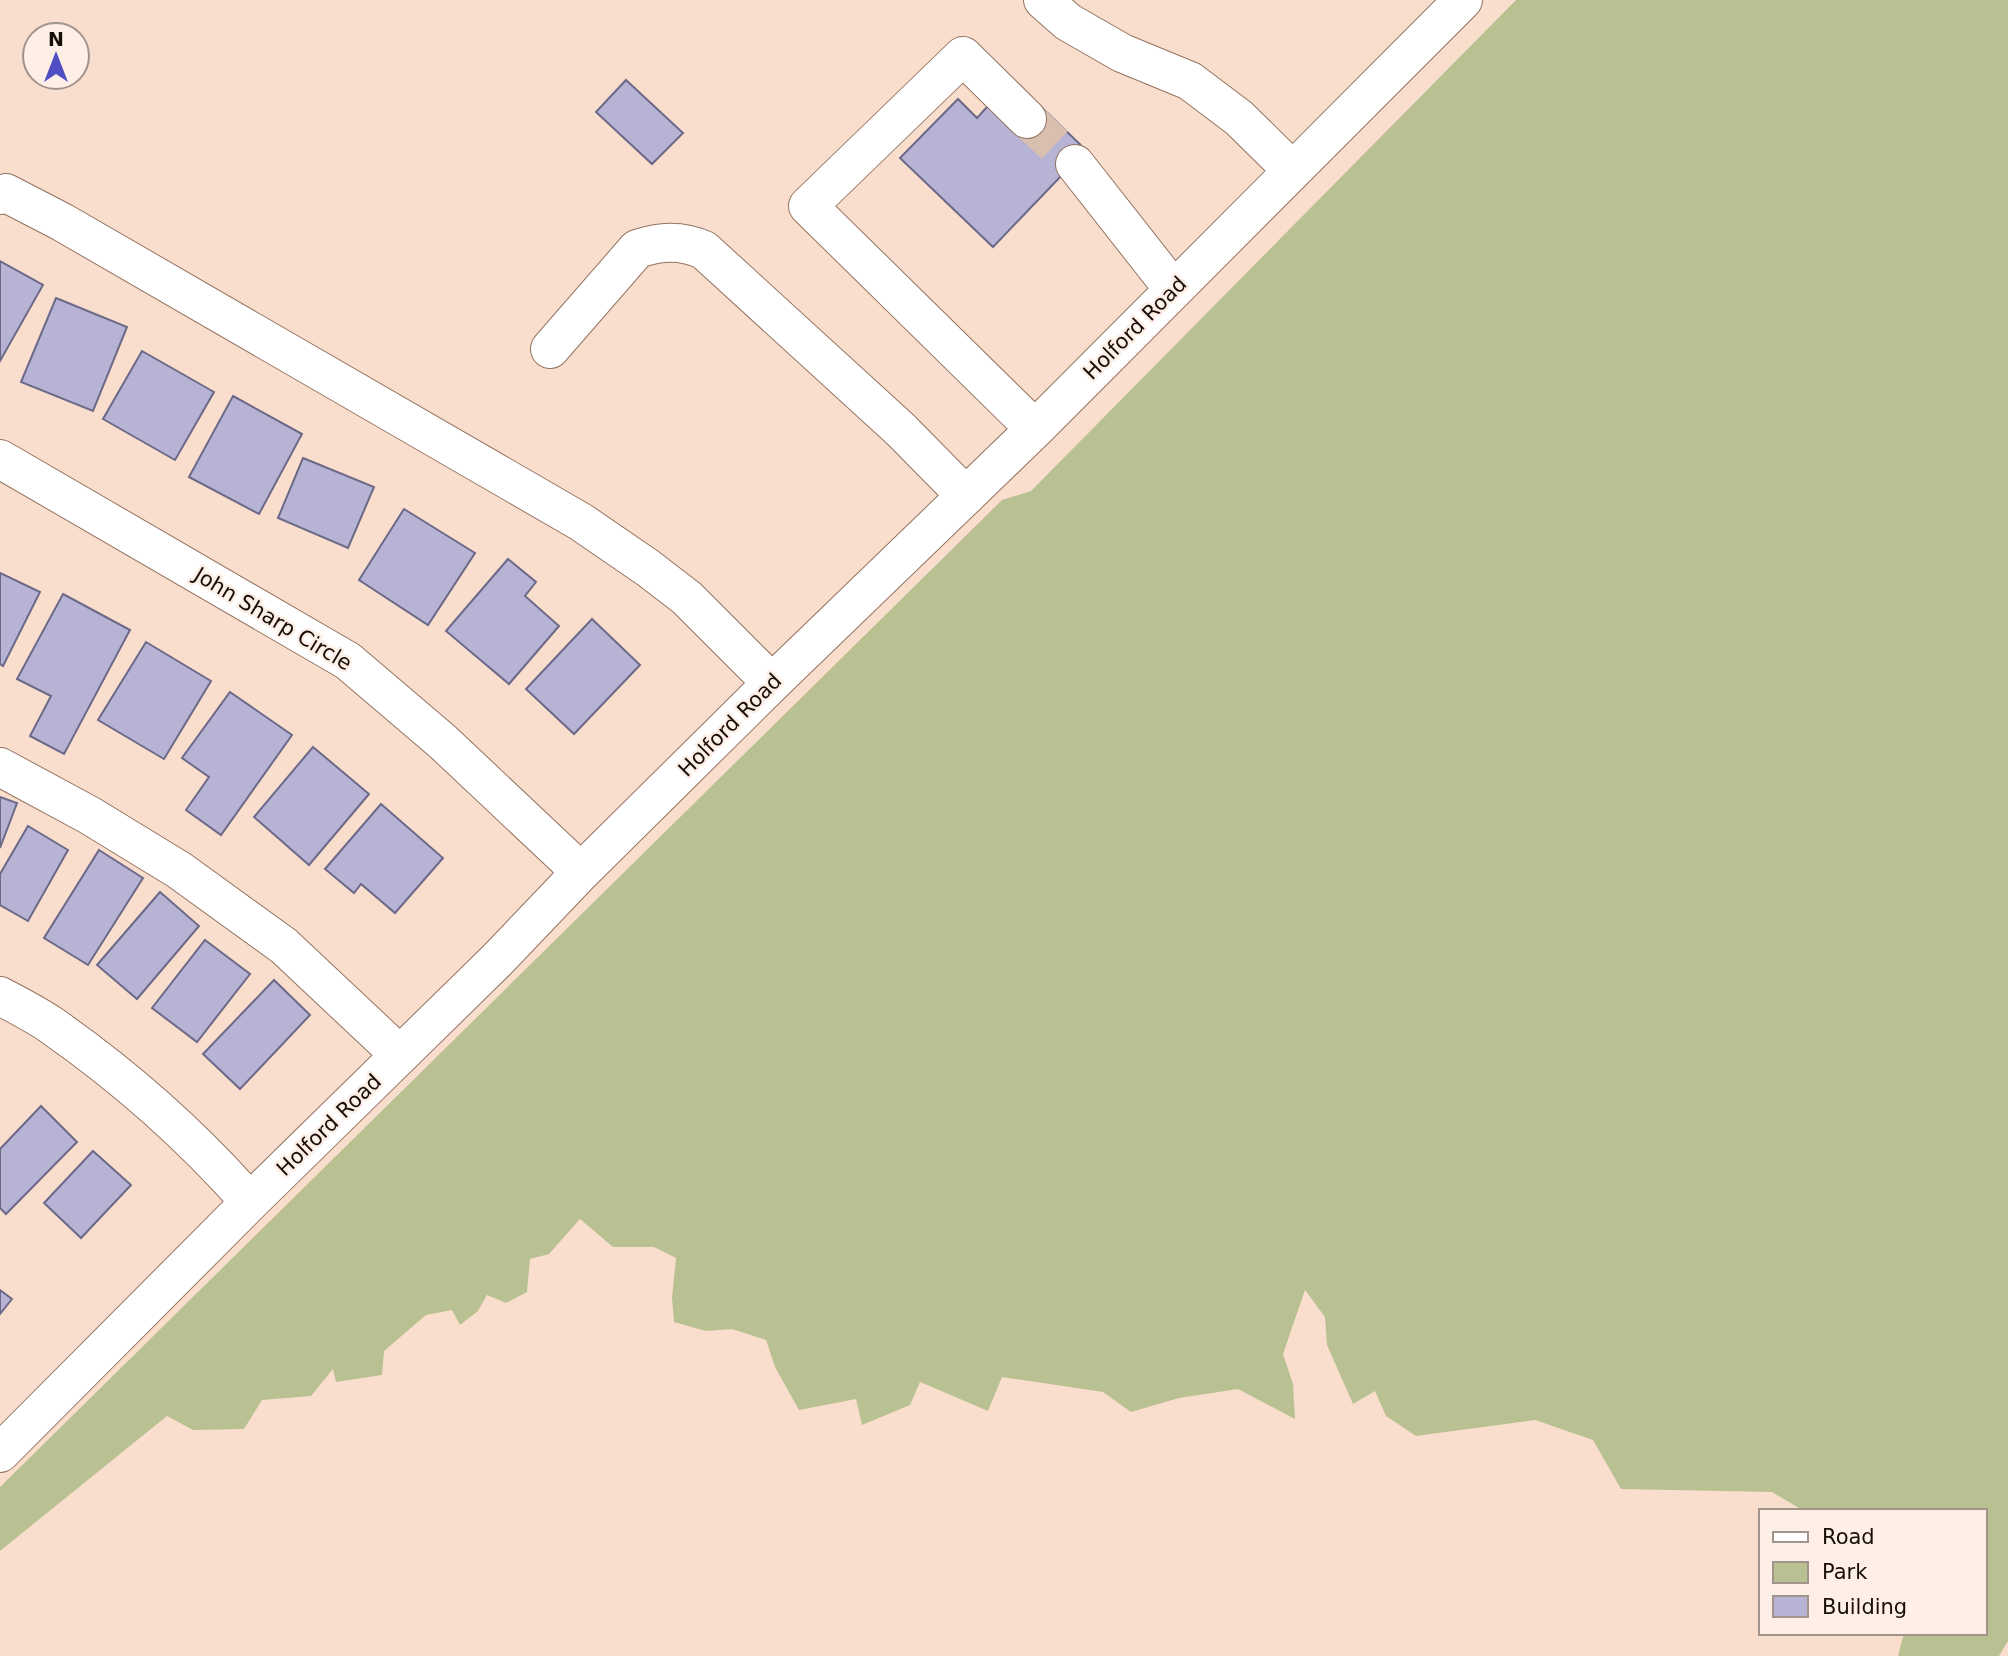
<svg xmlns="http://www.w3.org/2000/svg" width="2008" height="1656" viewBox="0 0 2008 1656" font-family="'DejaVu Sans',sans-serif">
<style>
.green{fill:#b9c192}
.building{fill:#b6b3d5;stroke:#6c6988;stroke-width:2}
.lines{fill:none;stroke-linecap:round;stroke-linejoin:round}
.minor-tunnel{stroke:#d8bfaf;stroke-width:38;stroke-dasharray:38 19;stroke-linecap:butt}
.minor-casing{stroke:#937361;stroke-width:40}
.minor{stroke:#fff;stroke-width:38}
.labels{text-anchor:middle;stroke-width:5;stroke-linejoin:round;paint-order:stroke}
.street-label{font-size:21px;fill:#190e07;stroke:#fdeee6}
</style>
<rect width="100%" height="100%" fill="#fadecd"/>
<path class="green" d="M 1516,0 L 2008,0 L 2008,1641 L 1999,1656 L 1898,1656 L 1904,1633 L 1985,1633 L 1985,1511 L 1804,1511 L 1772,1492 L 1621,1489 L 1593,1440 L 1535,1420 L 1416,1436 L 1386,1416 L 1375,1391 L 1353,1404 L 1327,1345 L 1325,1317 L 1305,1290 L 1283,1354 L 1293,1384 L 1295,1419 L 1238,1389 L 1179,1398 L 1131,1412 L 1103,1392 L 1002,1377 L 988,1411 L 920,1382 L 910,1405 L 862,1425 L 856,1399 L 799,1410 L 775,1367 L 766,1340 L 732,1329 L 706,1331 L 674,1322 L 672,1298 L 676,1258 L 654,1247 L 613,1247 L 580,1219 L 549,1254 L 530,1259 L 527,1292 L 506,1303 L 487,1295 L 478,1311 L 460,1325 L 452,1310 L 426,1315 L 384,1351 L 382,1375 L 336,1382 L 333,1369 L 311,1396 L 262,1400 L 244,1429 L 193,1430 L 167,1416 L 0,1551 L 0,1487 L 1002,500 L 1031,491 Z"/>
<path class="building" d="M 626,80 L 683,133 L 652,164 L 596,112 Z
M 996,97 L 1040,106 L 1086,150 L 993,247 L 900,158 L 958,99 L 977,118 Z
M 0,261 L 43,285 L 0,361 Z
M 56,298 L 127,327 L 93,411 L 21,382 Z
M 142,351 L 214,392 L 175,460 L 103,419 Z
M 233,396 L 302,434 L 259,514 L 189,477 Z
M 303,458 L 374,487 L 348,548 L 278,518 Z
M 404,509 L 475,553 L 428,625 L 359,580 Z
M 508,559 L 536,582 L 525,596 L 559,626 L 509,684 L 446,631 Z
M 0,573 L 40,592 L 3,666 L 0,664 Z
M 63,594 L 130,630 L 64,754 L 30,736 L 51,696 L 17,679 Z
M 592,619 L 640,665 L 574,734 L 526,689 Z
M 146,642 L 211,681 L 164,759 L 98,720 Z
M 230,692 L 292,735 L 221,835 L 186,810 L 209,777 L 182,758 Z
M 313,747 L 369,794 L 309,865 L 254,817 Z
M 0,797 L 17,803 L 0,848 Z
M 381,804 L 443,858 L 395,913 L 361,884 L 354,893 L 325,869 Z
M 28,826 L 68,850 L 28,921 L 0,905 L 0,874 Z
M 99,850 L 143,878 L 88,965 L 44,938 Z
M 160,892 L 199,926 L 137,999 L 97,965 Z
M 205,940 L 250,974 L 197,1042 L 152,1008 Z
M 274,980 L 310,1015 L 240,1089 L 203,1054 Z
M 41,1106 L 77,1142 L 6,1214 L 0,1208 L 0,1149 Z
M 93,1151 L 131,1185 L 81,1238 L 44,1203 Z
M 0,1290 L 12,1299 L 0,1314 Z"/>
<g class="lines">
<path class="minor-tunnel" d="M 1027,119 L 1075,164"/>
<defs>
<path id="minor" d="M 1043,0 L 1068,22 L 1122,53 L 1190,81 L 1239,118 L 1292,170
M 1027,119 L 963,56 L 808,206 L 1035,429
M 1075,164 L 1174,290
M 0,195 L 6,193 L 62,222 L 581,522 L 648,568 L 687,598 L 772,683
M 550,349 L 637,249 C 661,241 681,240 704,250 L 901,430 L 966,496
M 0,459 L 348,661 L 443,742 L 581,872
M 0,767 L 89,815 L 179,870 L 284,946 L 400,1055
M 0,996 C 17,1005 35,1014 51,1025 C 124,1076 191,1135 250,1202
M 0,1453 L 250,1202 L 498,959 L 581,872 L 772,683 L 1035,429 L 1463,0"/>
</defs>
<use href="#minor" class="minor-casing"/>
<use href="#minor" class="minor"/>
</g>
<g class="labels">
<g class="street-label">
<text transform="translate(1135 328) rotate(-45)" y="7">Holford Road</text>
<text transform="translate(273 619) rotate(31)" y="7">John Sharp Circle</text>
<text transform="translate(730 725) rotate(-45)" y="7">Holford Road</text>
<text transform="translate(329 1125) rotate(-44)" y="7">Holford Road</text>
</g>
</g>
<rect x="1759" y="1509" width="228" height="126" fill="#fdeee6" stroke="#a2948d" stroke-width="2"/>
<rect x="1773" y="1532" width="35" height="10" fill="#ffffff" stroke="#a2948d" stroke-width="2"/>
<text x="1822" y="1544" font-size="21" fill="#190e07">Road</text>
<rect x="1773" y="1562" width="35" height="21" fill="#b9c192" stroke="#a2948d" stroke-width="2"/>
<text x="1822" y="1579" font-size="21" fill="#190e07">Park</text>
<rect x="1773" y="1596" width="35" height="21" fill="#b6b3d5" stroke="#a2948d" stroke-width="2"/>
<text x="1822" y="1614" font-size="21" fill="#190e07">Building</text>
<g transform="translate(56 56)"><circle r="33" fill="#fdeee6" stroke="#a2948d" stroke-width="2"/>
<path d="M0-5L12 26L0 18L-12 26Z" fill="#514dc4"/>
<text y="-10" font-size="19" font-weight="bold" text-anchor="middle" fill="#190e07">N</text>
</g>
</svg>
